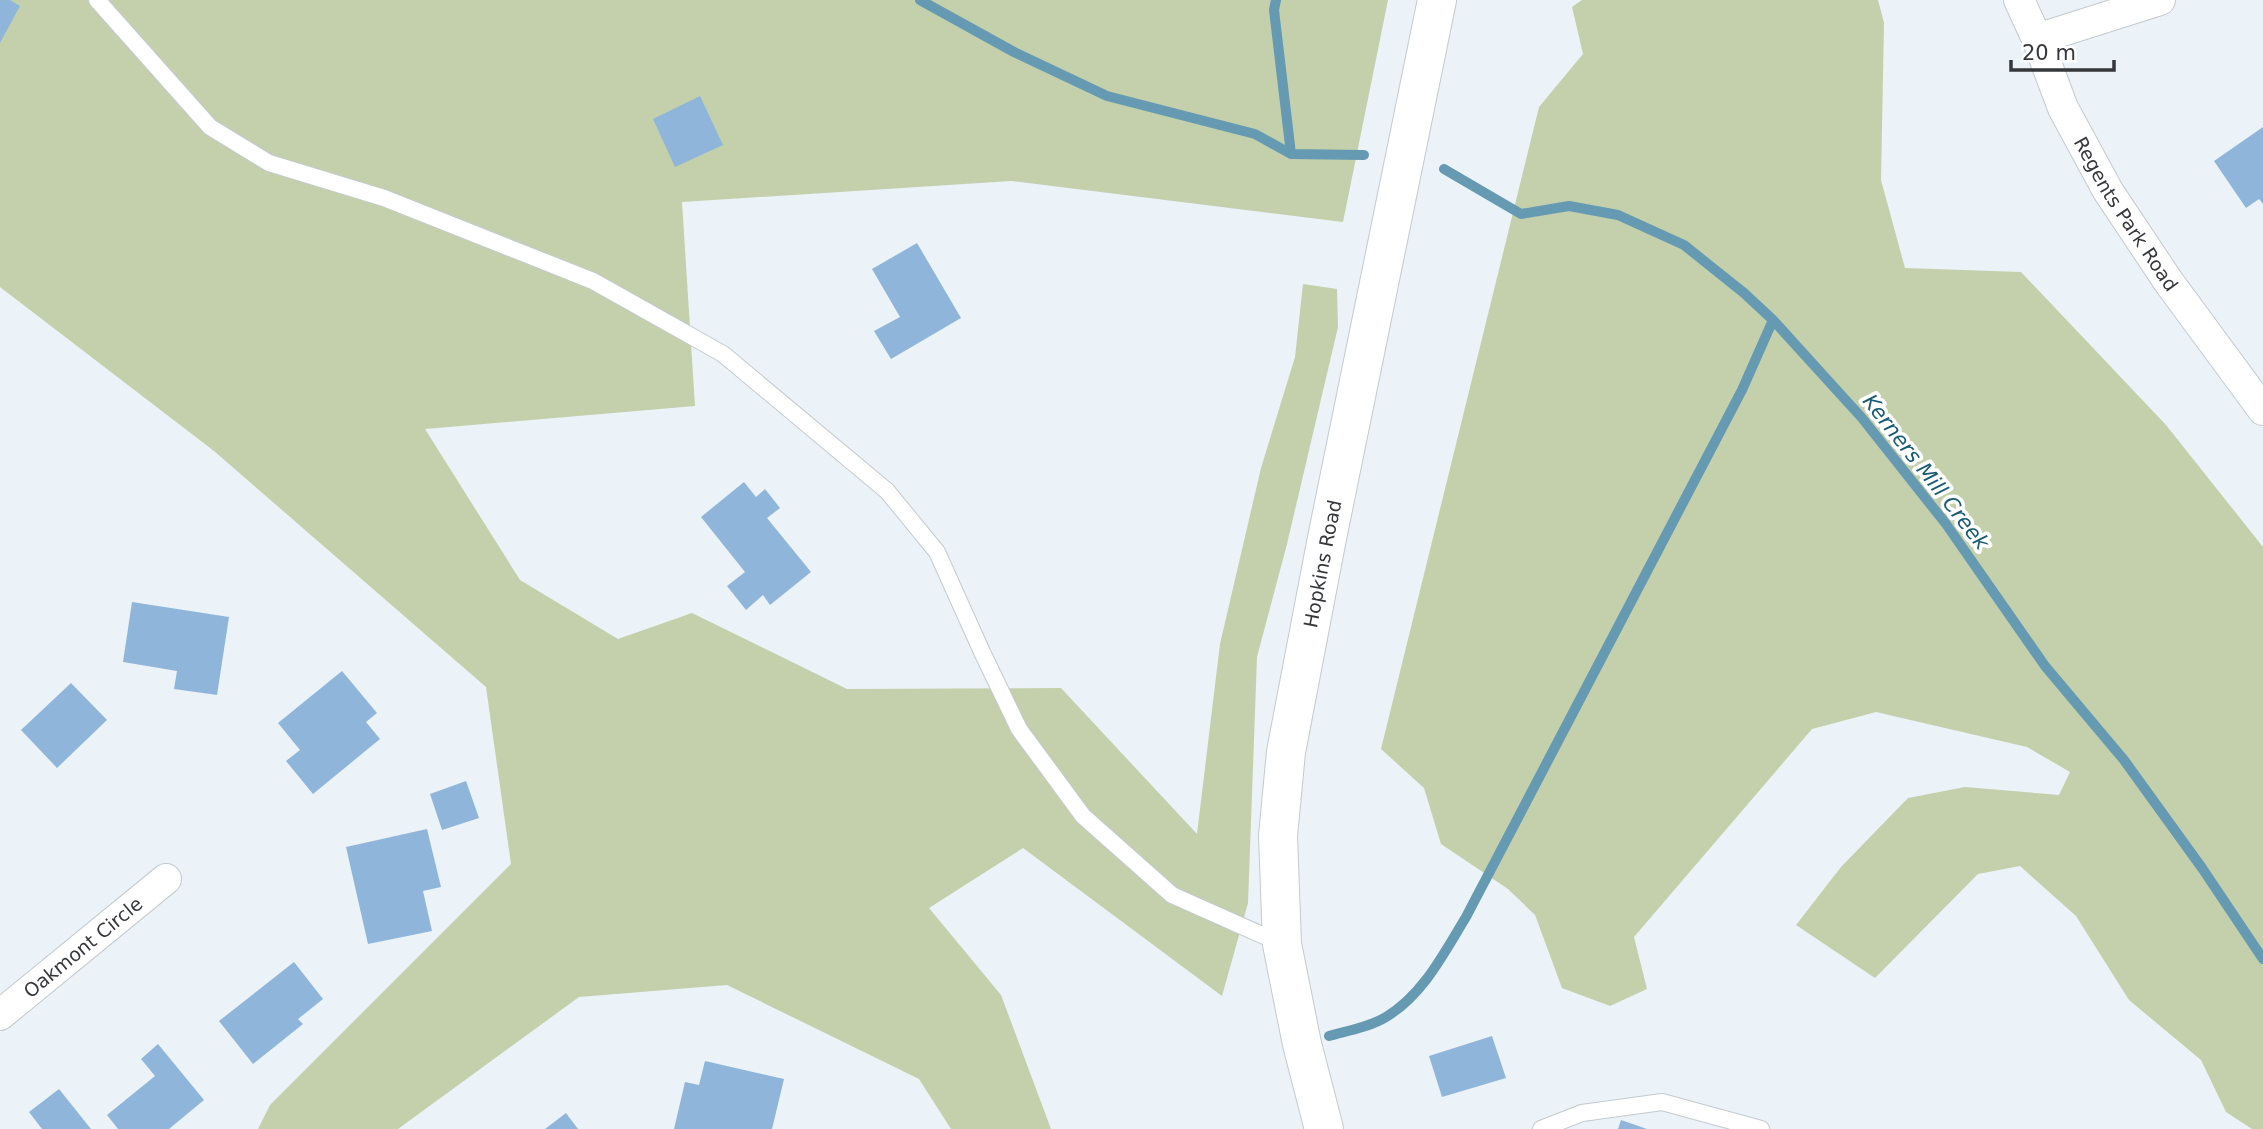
<svg xmlns="http://www.w3.org/2000/svg" width="2263" height="1129" viewBox="0 0 2263 1129" font-family="'DejaVu Sans',sans-serif">
<style>
.green{fill:#c3d0ab}
.lines{fill:none;stroke-linecap:round;stroke-linejoin:round}
.stream{stroke:#659ab2;stroke-width:10}
.building{fill:#8fb6da}
.service-casing{stroke:#c3cad0;stroke-width:18}
.minor-casing{stroke:#c3cad0;stroke-width:32}
.secondary-casing{stroke:#c3cad0;stroke-width:40}
.service{stroke:#fff;stroke-width:16}
.minor{stroke:#fff;stroke-width:30}
.secondary{stroke:#fff;stroke-width:38}
.labels{text-anchor:middle;stroke-width:7;stroke-linejoin:round;paint-order:stroke}
.street-label{font-size:19px;fill:#35373a;stroke:#fff}
.water-label{font-size:21px;font-style:italic;fill:#165b75;stroke:#fff}
</style>
<rect width="100%" height="100%" fill="#ebf2f8"/>
<path class="green" d="M 0,0 L 1388,0 L 1343,222 L 1011,181 L 682,202 L 695,406 L 425,429 L 520,580 L 618,639 L 692,613 L 847,689 L 1061,688 L 1197,834 L 1220,644 L 1261,468 L 1295,357 L 1303,284 L 1337,289 L 1338,327 L 1287,544 L 1257,657 L 1248,903 L 1222,996 L 1023,848 L 929,908 L 1001,995 L 1051,1129 L 951,1129 L 919,1079 L 727,985 L 579,997 L 398,1129 L 258,1129 L 270,1105 L 511,864 L 486,687 L 214,451 L 0,287 Z
M 1582,0 L 1878,0 L 1884,23 L 1881,180 L 1905,268 L 2021,272 L 2166,425 L 2263,547 L 2263,1129 L 2252,1129 L 2226,1112 L 2201,1060 L 2129,1000 L 2076,916 L 2020,866 L 1978,874 L 1875,978 L 1796,925 L 1841,867 L 1908,798 L 1965,787 L 2059,795 L 2070,772 L 2027,747 L 1876,712 L 1812,729 L 1634,937 L 1647,989 L 1610,1006 L 1562,988 L 1535,915 L 1508,889 L 1441,844 L 1424,788 L 1381,749 L 1539,107 L 1583,54 L 1572,7 Z"/>
<g class="lines">
<path class="stream" d="M 920,0 L 1014,52 L 1107,96 L 1255,134 L 1291,154 L 1364,155
M 1276,0 L 1274,10 L 1291,154
M 1444,169 L 1521,214 L 1569,206 L 1618,215 L 1684,245 L 1744,293 L 1773,320 L 1862,418 L 1946,524 L 2045,666 L 2124,760 L 2202,868 L 2263,959
M 1329,1036 C 1347,1031 1370,1027 1386,1017 C 1423,995 1444,953 1466,917 L 1742,390 L 1773,320"/>
</g>
<path class="building" d="M 0,0 L 10,0 L 20,6 L 0,43 Z
M 700,96 L 723,145 L 675,167 L 653,119 Z
M 2263,127 L 2263,204 L 2259,199 L 2246,208 L 2214,161 Z
M 917,243 L 961,318 L 891,359 L 874,331 L 900,317 L 872,269 Z
M 744,482 L 756,497 L 765,489 L 780,508 L 767,518 L 811,572 L 770,605 L 763,595 L 746,610 L 727,586 L 745,572 L 701,517 Z
M 132,602 L 229,617 L 217,695 L 174,689 L 177,671 L 123,662 Z
M 342,671 L 377,713 L 366,722 L 380,739 L 313,794 L 286,761 L 300,750 L 278,723 Z
M 71,683 L 107,720 L 57,768 L 21,730 Z
M 466,781 L 479,818 L 442,830 L 430,794 Z
M 427,829 L 441,887 L 423,891 L 432,931 L 368,944 L 346,847 Z
M 294,962 L 323,999 L 298,1019 L 303,1024 L 253,1064 L 219,1021 Z
M 1492,1036 L 1506,1078 L 1442,1097 L 1429,1056 Z
M 158,1044 L 204,1100 L 169,1129 L 118,1129 L 107,1115 L 155,1076 L 141,1059 Z
M 705,1061 L 784,1079 L 772,1129 L 674,1129 L 685,1082 L 699,1085 Z
M 59,1089 L 91,1129 L 42,1129 L 29,1112 Z
M 566,1113 L 578,1129 L 545,1129 Z
M 1621,1120 L 1647,1129 L 1618,1129 Z"/>
<g class="lines">
<defs>
<path id="service" d="M 97,0 L 210,127 L 269,163 L 384,198 L 593,281 L 723,354 L 887,491 L 937,552 L 982,652 L 1019,729 L 1083,816 L 1172,895 L 1280,943
M 1541,1129 L 1582,1113 L 1662,1102 L 1761,1129"/>
<g id="minor">
<path id="s1" d="M 2019,0 L 2037,39 L 2063,108 L 2108,191 L 2168,281 L 2263,410"/>
<path d="M 2037,39 L 2160,0"/>
<path id="s2" d="M 0,1015 L 166,879"/>
</g>
<g id="secondary">
<path id="s3" d="M 1324,1129 L 1302,1044 L 1282,944 L 1278,836 L 1286,752 L 1327,538 L 1437,0"/>
</g>
</defs>
<use href="#service" class="service-casing"/>
<use href="#minor" class="minor-casing"/>
<use href="#secondary" class="secondary-casing"/>
<use href="#service" class="service"/>
<use href="#minor" class="minor"/>
<use href="#secondary" class="secondary"/>
</g>
<g class="labels">
<g class="street-label">
<text dy="7" stroke="none"><textPath href="#s1" startOffset="240">Regents Park Road</textPath></text>
<text dy="7" stroke="none"><textPath href="#s3" startOffset="574">Hopkins Road</textPath></text>
<text dy="7" stroke="none"><textPath href="#s2" startOffset="107">Oakmont Circle</textPath></text>
</g>
<g class="water-label">
<text transform="translate(1926 472) rotate(52)" y="7">Kerners Mill Creek</text>
</g>
</g>
<path d="M2011 60v10h103v-10" fill="none" stroke="#35373a" stroke-width="3.5"/>
<text x="2022" y="60" font-size="21" fill="#35373a" stroke="#ffffff" stroke-width="5" paint-order="stroke">20 m</text>
</svg>
